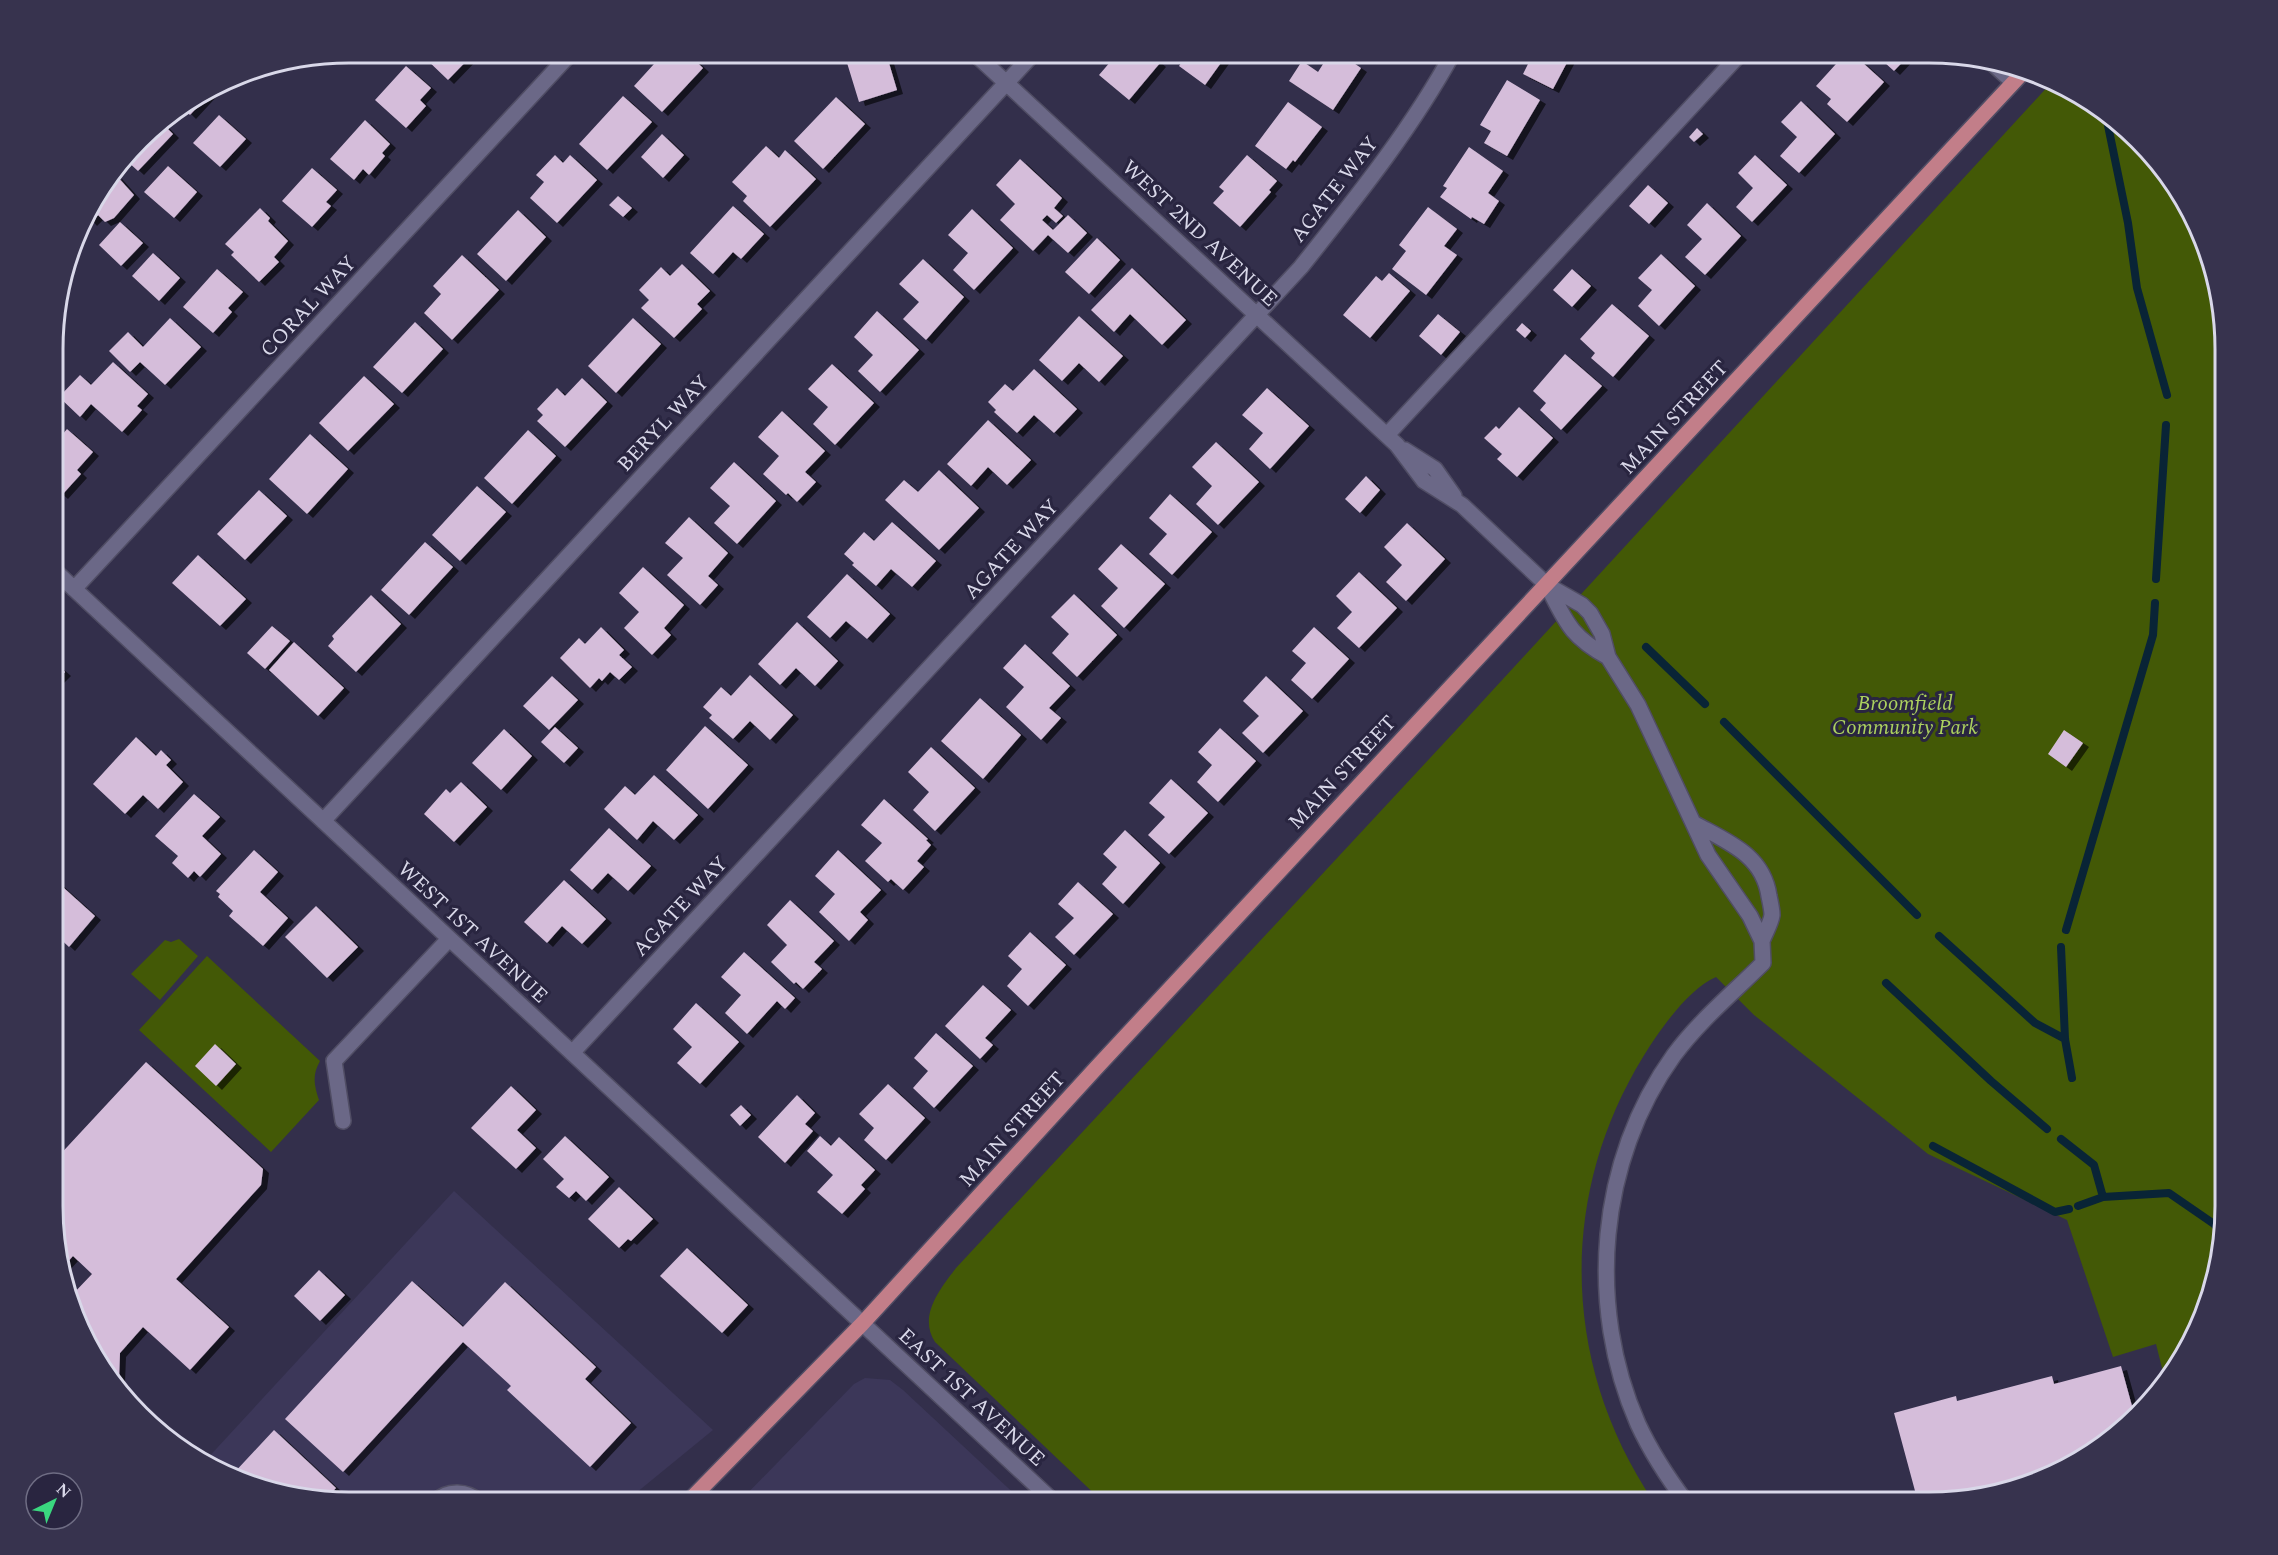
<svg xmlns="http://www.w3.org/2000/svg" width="2278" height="1555" viewBox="0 0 2278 1555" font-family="Spectral,serif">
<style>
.built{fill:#3c3759}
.green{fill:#435906}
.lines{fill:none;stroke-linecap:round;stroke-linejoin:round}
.stream{stroke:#092436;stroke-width:8}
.building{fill:#d5bdda;filter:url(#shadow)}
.minor-casing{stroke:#504d64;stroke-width:18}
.major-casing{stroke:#504d64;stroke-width:18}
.minor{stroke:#6b6887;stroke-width:15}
.major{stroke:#c27e89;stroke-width:15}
.labels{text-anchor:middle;stroke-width:6;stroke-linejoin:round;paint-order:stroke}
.street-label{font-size:21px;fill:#d9d8e9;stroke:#292540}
.park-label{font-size:21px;font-style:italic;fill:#acd15f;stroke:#292540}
.rim{fill:none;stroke:#d9d8e9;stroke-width:3}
</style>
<defs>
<filter id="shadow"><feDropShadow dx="6" dy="4" stdDeviation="0" flood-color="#0009"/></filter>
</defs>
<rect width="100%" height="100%" fill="#332f4b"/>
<path class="built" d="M 454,1191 L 713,1430 L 625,1502 L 330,1502 L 253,1487 L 205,1461 Z
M 865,1378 L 890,1380 L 903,1390 L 1023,1502 L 739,1502 L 854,1384 Z"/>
<path class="green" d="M 2051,83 L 2109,114 L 2186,201 L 2215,272 L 2225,330 L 2225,1225 L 2210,1302 L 2166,1384 L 2156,1344 L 2113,1357 L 2067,1220 L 1928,1154 L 1754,1015 L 1716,977 C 1688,989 1659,1031 1643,1057 C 1557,1197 1562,1367 1654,1502 L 1103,1502 L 935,1342 C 918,1316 940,1289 956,1268 L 1457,729 Z
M 179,939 L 198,956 L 160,1000 L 131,974 L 165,940 L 171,942 Z
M 207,956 L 320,1061 C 312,1075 314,1085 319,1100 L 271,1152 L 139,1030 Z"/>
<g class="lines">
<path class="stream" d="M 2105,111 L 2128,223 L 2137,288 L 2167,395
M 2156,579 L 2166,425
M 1646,647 L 1705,704
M 1724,722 L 1917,915
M 2066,930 L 2153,635 L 2155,603
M 1939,936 L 2035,1023 L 2065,1039
M 2061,947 L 2065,1039 L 2072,1078
M 1886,983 L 1991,1081 L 2047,1129
M 2061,1139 L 2094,1165 L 2103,1197
M 1933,1146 L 2055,1212 L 2069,1209
M 2078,1206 L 2103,1197 L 2169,1193 L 2214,1224 L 2223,1234"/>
</g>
<path class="building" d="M 428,53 L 474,53 L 448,80 L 424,57 Z
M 664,53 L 687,53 L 703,68 L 662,112 L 634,86 Z
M 844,53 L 886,53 L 897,90 L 859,102 Z
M 1127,53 L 1148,53 L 1160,63 L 1129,100 L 1099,75 L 1117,54 L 1122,58 Z
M 1188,53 L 1213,53 L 1223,60 L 1205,85 L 1179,66 Z
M 1330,53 L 1339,53 L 1361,68 L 1333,110 L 1289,81 L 1302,61 L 1318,72 Z
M 1524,53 L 1572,53 L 1553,89 L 1523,74 L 1528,64 L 1520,59 Z
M 1846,53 L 1852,53 L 1884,82 L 1847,122 L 1827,104 L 1831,99 L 1816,86 Z
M 1874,53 L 1911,53 L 1894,71 Z
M 406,66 L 431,88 L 420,100 L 426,106 L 406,128 L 375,100 Z
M 1507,80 L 1540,100 L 1507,156 L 1484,143 L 1491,131 L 1480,125 Z
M 214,89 L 190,115 L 183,108 Z
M 623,96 L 652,122 L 607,170 L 579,144 Z
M 836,97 L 865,124 L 823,169 L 794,141 Z
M 1801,101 L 1835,134 L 1799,173 L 1780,156 L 1797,137 L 1781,122 Z
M 1288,102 L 1322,127 L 1295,162 L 1293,160 L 1286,169 L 1255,146 Z
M 219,115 L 246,139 L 220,167 L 193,143 Z
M 365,120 L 390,144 L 382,153 L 385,156 L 369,175 L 363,169 L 354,180 L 330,159 Z
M 161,122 L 173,134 L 138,171 L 127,161 L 153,126 Z
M 1697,128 L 1703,134 L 1694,142 L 1689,137 Z
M 662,134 L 684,155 L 663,178 L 641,157 Z
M 766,146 L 779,158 L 785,150 L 816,179 L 770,227 L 743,201 L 747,196 L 732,182 Z
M 1469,147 L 1503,171 L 1488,193 L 1499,201 L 1484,224 L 1472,217 L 1471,219 L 1440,197 L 1447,188 L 1443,186 Z
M 555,155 L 563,163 L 570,155 L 597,180 L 557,223 L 530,198 L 544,182 L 536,175 Z
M 1247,155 L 1277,181 L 1269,190 L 1271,192 L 1240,227 L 1213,203 L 1224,191 L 1219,187 Z
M 1755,155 L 1787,185 L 1752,222 L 1736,207 L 1753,188 L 1738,173 Z
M 1020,159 L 1062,198 L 1054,208 L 1063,216 L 1056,223 L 1047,215 L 1042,220 L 1053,230 L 1068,215 L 1087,233 L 1068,253 L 1048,235 L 1033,251 L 1000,220 L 1015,204 L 996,185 Z
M 168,166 L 197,192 L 174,218 L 144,192 Z
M 312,168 L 337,190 L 326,202 L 331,206 L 312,227 L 282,201 Z
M 116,175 L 134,195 L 114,218 L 105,222 L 98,215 L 91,222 L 85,215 Z
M 1648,185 L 1668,203 L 1649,224 L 1629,206 Z
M 618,196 L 632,208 L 623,217 L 609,205 Z
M 1707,203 L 1741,236 L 1705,275 L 1685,257 L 1702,239 L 1687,225 Z
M 733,206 L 764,234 L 741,259 L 733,252 L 713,274 L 690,253 Z
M 1428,207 L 1457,229 L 1444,246 L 1457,255 L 1426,295 L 1392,269 L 1406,251 L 1399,245 Z
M 260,208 L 270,218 L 268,221 L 288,241 L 274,257 L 279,262 L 259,282 L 231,255 L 234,252 L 225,244 Z
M 972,209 L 1013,248 L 974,290 L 953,270 L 968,253 L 948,235 Z
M 518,210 L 546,237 L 506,281 L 477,254 Z
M 120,222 L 143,243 L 121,266 L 99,245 Z
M 1097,238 L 1120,260 L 1089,294 L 1065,272 Z
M 153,253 L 180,278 L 159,301 L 132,276 Z
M 1661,254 L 1695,286 L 1659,326 L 1638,306 L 1652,290 L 1638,278 Z
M 462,255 L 499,290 L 452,340 L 424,313 L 441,294 L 433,286 Z
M 923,259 L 964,297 L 926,340 L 903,319 L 919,302 L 899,284 Z
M 682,264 L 710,291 L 697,304 L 702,309 L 674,338 L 641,308 L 649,300 L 639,290 L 661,267 L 670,276 Z
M 1132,268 L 1186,320 L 1162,345 L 1130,314 L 1114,332 L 1091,310 Z
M 217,269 L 243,292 L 228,308 L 232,312 L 213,333 L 183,307 Z
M 1572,269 L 1591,286 L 1572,307 L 1553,290 Z
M 1389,273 L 1410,291 L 1370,338 L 1343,315 L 1376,276 L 1382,281 Z
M 1612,304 L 1649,336 L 1613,377 L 1591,358 L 1595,353 L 1580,339 Z
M 877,311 L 919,350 L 880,392 L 858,371 L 873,355 L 854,337 Z
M 1438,314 L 1460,332 L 1441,355 L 1419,336 Z
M 1079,316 L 1123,356 L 1099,382 L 1079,363 L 1062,381 L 1039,360 Z
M 170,318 L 201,347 L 165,385 L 140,362 L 130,372 L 109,351 L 128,332 L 143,347 Z
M 633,318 L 661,344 L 616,393 L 588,366 Z
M 415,322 L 443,349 L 402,393 L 373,367 Z
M 1522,323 L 1531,331 L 1525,338 L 1516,330 Z
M 1565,354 L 1602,386 L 1561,430 L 1540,410 L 1546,403 L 1533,391 Z
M 113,362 L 148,394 L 137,406 L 142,410 L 122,432 L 91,404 L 80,417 L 59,397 L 80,375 L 91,385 Z
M 832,364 L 874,403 L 835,445 L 813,424 L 828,407 L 808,389 Z
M 1034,369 L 1077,409 L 1054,433 L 1034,415 L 1017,433 L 994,412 L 996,410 L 988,402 L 1005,384 L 1013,391 Z
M 364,376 L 394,404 L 348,451 L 319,423 Z
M 582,378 L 607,402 L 565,447 L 537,421 L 543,415 L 537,409 L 557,388 L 565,396 Z
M 1267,388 L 1309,426 L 1270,469 L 1249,449 L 1263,433 L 1242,415 Z
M 1519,407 L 1553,438 L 1517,477 L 1497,459 L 1502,454 L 1484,438 L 1496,426 L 1499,429 Z
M 782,411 L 825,451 L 805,472 L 816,482 L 797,502 L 788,493 L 786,495 L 763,474 L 779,456 L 758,437 Z
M 988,420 L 1031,460 L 1007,485 L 988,467 L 971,486 L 947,464 Z
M 67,429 L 93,452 L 77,470 L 81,474 L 62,495 L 55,489 L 55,440 L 57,441 Z
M 528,430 L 556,456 L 512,504 L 484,478 Z
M 310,434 L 348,469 L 307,514 L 269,479 Z
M 1216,442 L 1259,482 L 1218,525 L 1196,504 L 1212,486 L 1192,467 Z
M 734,462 L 776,501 L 737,544 L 714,523 L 730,506 L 710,488 Z
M 939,470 L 979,508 L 939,550 L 885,500 L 904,480 L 918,492 Z
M 1366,476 L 1380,490 L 1360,513 L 1345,499 Z
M 477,486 L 506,512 L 460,561 L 432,535 Z
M 259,490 L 287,516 L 245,560 L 217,534 Z
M 1170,494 L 1212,532 L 1172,575 L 1149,554 L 1167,534 L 1149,518 Z
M 689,517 L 728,553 L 708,576 L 718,585 L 700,605 L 667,575 L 683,558 L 665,543 Z
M 892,522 L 936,561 L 912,587 L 891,569 L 876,586 L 852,565 L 854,563 L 844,554 L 864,532 L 874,541 Z
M 1407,523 L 1445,559 L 1406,601 L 1386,582 L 1402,565 L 1384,547 Z
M 425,542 L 453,567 L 409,615 L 381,590 Z
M 1121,544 L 1165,584 L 1124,628 L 1101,606 L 1118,588 L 1098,569 Z
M 198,555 L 246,599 L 220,626 L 172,583 Z
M 643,567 L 684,605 L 664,628 L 671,635 L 652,655 L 624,628 L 639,612 L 619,593 Z
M 1359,572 L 1397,608 L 1359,648 L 1337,628 L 1352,612 L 1336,596 Z
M 847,574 L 890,614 L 867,639 L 846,621 L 830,638 L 807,617 Z
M 1074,594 L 1117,635 L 1077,677 L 1052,653 L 1069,634 L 1051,617 Z
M 371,595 L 401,624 L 356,672 L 328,646 L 334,639 L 332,636 Z
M 797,622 L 838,661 L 815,686 L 796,668 L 780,685 L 758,664 Z
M 272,626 L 290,641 L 265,669 L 247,653 Z
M 601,627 L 624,650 L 619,655 L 632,667 L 619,680 L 610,672 L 602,681 L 599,678 L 590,688 L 560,658 L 579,638 L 585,644 Z
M 1314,627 L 1349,659 L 1312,699 L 1291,680 L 1306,663 L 1292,651 Z
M 294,642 L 344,688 L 318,716 L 269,670 Z
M 1025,644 L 1070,686 L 1049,708 L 1061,718 L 1041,740 L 1006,707 L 1024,687 L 1003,668 Z
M 55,663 L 65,672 L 55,682 Z
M 750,675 L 793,715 L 770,740 L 750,721 L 733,739 L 709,718 L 712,715 L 703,707 L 721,687 L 731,696 Z
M 552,676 L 578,700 L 549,730 L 523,706 Z
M 1266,676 L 1303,711 L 1263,753 L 1242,733 L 1259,716 L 1243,701 Z
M 980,698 L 1021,735 L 983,779 L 941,741 Z
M 705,726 L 748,765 L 708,809 L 666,770 Z
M 555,727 L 578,748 L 564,763 L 541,742 Z
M 1220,728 L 1256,761 L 1218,802 L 1197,782 L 1212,765 L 1198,752 Z
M 504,729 L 532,756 L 501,790 L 472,763 Z
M 2064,730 L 2083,743 L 2066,767 L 2048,754 Z
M 136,737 L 156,756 L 161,750 L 171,760 L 166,765 L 183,782 L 158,809 L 143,795 L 125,814 L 93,784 Z
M 931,747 L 975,788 L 935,831 L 913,810 L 929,792 L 908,772 Z
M 654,775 L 698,815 L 674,840 L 653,821 L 637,840 L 604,809 L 625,786 L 635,795 Z
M 1171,779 L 1208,813 L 1169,854 L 1148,835 L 1165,817 L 1149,803 Z
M 461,782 L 487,807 L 454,842 L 424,814 L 446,789 L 450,793 Z
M 194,794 L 220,817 L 202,836 L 221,854 L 200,877 L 194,871 L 188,878 L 172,863 L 178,856 L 155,836 Z
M 884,799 L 928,839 L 926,840 L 931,845 L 917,861 L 924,867 L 903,890 L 891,879 L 888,882 L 865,861 L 882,843 L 861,825 Z
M 609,828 L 651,866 L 628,891 L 608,873 L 592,890 L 570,870 Z
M 1125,830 L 1160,863 L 1123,904 L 1102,884 L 1117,867 L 1103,854 Z
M 254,850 L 278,872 L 260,892 L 288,918 L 263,946 L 229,916 L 233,911 L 218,897 L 220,894 L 216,891 Z
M 838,850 L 881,890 L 860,912 L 868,920 L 849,941 L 819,912 L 835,894 L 815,876 Z
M 55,880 L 95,916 L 69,947 L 55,934 Z
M 564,880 L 606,919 L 582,944 L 562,926 L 547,943 L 524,922 Z
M 1078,882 L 1113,914 L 1074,955 L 1055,937 L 1074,918 L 1058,904 Z
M 790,900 L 834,941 L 814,962 L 822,969 L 803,989 L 796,982 L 794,984 L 771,962 L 787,945 L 767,925 Z
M 316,906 L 358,947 L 327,978 L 285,937 Z
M 1030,932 L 1066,965 L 1028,1006 L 1007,986 L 1022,969 L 1008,956 Z
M 744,952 L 795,998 L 785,1009 L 777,1001 L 747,1034 L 725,1013 L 741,995 L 721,977 Z
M 983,985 L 1011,1010 L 985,1038 L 993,1045 L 980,1059 L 945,1026 Z
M 696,1003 L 739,1042 L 700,1084 L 677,1063 L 692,1047 L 673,1029 Z
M 936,1033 L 973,1066 L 934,1108 L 913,1088 L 928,1071 L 914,1058 Z
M 215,1044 L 236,1064 L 216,1086 L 195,1066 Z
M 146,1062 L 263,1169 L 261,1185 L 176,1279 L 229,1327 L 190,1370 L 143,1327 L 120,1353 L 119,1379 L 114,1379 L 92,1355 L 72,1295 L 92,1274 L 73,1256 L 63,1267 L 55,1245 L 55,1160 Z
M 888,1084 L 925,1118 L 886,1160 L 864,1140 L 874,1128 L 859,1114 Z
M 511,1086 L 536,1110 L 517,1130 L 536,1148 L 516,1169 L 471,1128 Z
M 797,1095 L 815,1113 L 805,1124 L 813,1131 L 785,1163 L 758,1137 Z
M 741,1105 L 751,1115 L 740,1126 L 730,1115 Z
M 565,1136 L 609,1177 L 586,1201 L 576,1191 L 569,1198 L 556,1187 L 564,1179 L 543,1159 Z
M 820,1136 L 831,1146 L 839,1137 L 875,1170 L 861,1185 L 865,1189 L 842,1214 L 817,1192 L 833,1175 L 807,1151 Z
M 619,1187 L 653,1219 L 631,1241 L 628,1239 L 619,1248 L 588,1219 Z
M 687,1248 L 748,1305 L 722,1333 L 660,1276 Z
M 319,1270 L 345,1295 L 320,1321 L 294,1296 Z
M 412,1281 L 463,1327 L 505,1282 L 596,1367 L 585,1379 L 631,1423 L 590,1467 L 507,1390 L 511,1386 L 463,1342 L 343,1472 L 285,1419 Z
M 2121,1366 L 2135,1417 L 2124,1429 L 2061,1472 L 2006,1492 L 1918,1502 L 1894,1413 L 1956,1396 L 1957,1401 L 2052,1376 L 2054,1384 Z
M 274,1430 L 336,1488 L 324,1501 L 253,1487 L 232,1475 Z"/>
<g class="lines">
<defs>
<path id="minor" d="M 974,53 L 1397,445 L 1424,481 L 1462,505 L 1547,585 L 1582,605 L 1590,613 L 1602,634 L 1608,657 L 1638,705 L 1708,855 L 1750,916 L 1762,941 L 1763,963 C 1732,994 1700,1020 1674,1055 C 1598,1160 1586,1306 1638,1424 C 1651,1452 1668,1478 1686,1502
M 1991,62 L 2013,82
M 1387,435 L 1741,53
M 1405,450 L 1435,469 L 1454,496
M 55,571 L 1054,1502
M 1547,585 C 1566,622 1570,636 1608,657
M 74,589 L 571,53
M 323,821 L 1034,53
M 1695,824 C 1728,842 1763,855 1769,896 C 1770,901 1772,909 1772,915 C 1771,923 1765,933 1762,941
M 572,1053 L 1301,267 C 1355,199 1411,130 1453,53
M 343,1121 L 334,1061 L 449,939
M 435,1502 C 448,1489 467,1491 480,1502"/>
<path id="major" d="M 688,1502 L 862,1324 L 1097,1067 L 2026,69"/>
</defs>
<use href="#minor" class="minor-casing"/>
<use href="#major" class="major-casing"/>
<use href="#minor" class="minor"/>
<use href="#major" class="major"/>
</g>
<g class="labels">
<g class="street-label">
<text transform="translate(1334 189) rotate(-52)" y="7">AGATE WAY</text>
<text transform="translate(1200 233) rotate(43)" y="7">WEST 2ND AVENUE</text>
<text transform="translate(308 306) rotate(-47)" y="7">CORAL WAY</text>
<text transform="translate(1674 417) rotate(-47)" y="7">MAIN STREET</text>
<text transform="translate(663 423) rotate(-47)" y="7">BERYL WAY</text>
<text transform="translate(1011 549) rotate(-47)" y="7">AGATE WAY</text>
<text transform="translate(1342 772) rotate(-47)" y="7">MAIN STREET</text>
<text transform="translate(680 906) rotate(-47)" y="7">AGATE WAY</text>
<text transform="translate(473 932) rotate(43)" y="7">WEST 1ST AVENUE</text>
<text transform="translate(1012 1129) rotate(-48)" y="7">MAIN STREET</text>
<text transform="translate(972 1397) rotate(43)" y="7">EAST 1ST AVENUE</text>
</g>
<g class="park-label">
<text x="1905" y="710">Broomfield<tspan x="1905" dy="24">Community Park</tspan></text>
</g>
</g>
<path d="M0 0H2278V1555H0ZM349 63H1929A286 286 0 0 1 2215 349V1206A286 286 0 0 1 1929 1492H349A286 286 0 0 1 63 1206V349A286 286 0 0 1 349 63Z" fill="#37334e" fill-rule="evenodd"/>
<path class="rim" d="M349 63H1929A286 286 0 0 1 2215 349V1206A286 286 0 0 1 1929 1492H349A286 286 0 0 1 63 1206V349A286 286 0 0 1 349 63Z"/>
<g transform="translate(54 1501) rotate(43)"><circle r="28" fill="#292540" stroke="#6f6d84" stroke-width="1.5"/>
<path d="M0-4.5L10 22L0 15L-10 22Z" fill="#3ad77f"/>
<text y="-9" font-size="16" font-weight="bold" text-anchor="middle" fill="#d9d8e9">N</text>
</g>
</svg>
